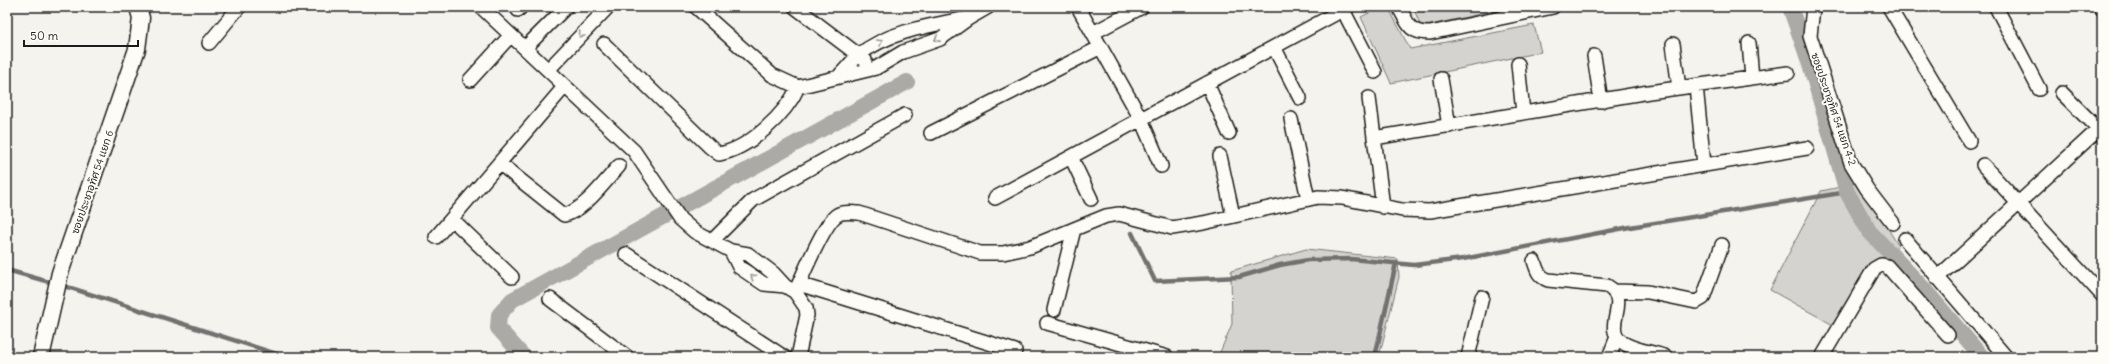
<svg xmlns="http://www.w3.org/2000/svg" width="2109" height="364" viewBox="0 0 2109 364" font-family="Delius,'Playpen Sans Thai',sans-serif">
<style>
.green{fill:#d4d3cf;stroke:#787876}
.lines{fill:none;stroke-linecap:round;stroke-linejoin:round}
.stream{stroke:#72716f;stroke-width:4.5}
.canal{stroke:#abaaa6;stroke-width:16}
.minor-casing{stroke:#1c1c1c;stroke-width:16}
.tertiary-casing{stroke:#1c1c1c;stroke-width:19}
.minor{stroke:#fdfcf7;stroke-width:13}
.tertiary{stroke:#fdfcf7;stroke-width:16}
.oneway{stroke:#989794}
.labels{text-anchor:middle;stroke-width:4;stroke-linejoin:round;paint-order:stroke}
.street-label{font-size:10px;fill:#1c1c1c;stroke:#fdfcf7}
</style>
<rect width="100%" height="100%" fill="#f4f3ee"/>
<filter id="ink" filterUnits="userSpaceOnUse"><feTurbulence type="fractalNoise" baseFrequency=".025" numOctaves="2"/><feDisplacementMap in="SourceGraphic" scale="8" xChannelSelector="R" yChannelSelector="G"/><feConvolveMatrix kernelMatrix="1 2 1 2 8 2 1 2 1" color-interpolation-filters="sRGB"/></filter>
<g filter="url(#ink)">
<path class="green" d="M 1381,7 L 1388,7 L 1410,49 L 1534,25 L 1541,52 L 1391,83 L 1361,17 Z
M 1413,7 L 1512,7 L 1421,27 Z
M 1850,180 L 1866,193 L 1898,245 L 1886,258 L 1871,267 L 1835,326 L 1770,290 L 1821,191 L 1836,188 Z
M 1306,249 L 1398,259 L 1399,277 L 1379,357 L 1218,357 L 1232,324 L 1231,271 Z"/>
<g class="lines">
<path class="stream" d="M 1132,233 L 1155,281 L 1239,277 L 1280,265 L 1308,260 L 1351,259 L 1414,265 L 1463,259 L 1630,227 L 1847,192
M 7,270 L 74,289 L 286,357
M 1375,357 L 1396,263"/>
<path class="canal" d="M 1790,7 L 1810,64 L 1847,192 L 1869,231 L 1923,288 L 1982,357
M 524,357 L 498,328 L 499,315 L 512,300 L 907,82"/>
<defs>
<path id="minor" d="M 481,7 L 634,151 L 680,219 L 695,232 L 731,251 L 748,254 L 773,273 L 785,286 L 795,292 L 806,308 L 807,315 L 798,357
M 696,7 L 772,75 L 798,87 L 876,68 L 903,52 L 940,39 L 969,18 C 933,25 888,31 859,55 C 852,61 846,69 840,75
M 795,7 L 865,60
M 1078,7 L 1141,119 L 1161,166
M 1399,7 C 1408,24 1409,33 1430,33 L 1553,7
M 1813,7 L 1810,36 L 1851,163 L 1867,189 L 1893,223
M 1889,7 L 1969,141
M 1996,7 L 2039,89
M 2101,7 L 2102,9
M 518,10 L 521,7
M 1343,10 L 1375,72
M 969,18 L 988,7
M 1093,33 L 1142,7
M 209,43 L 239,7
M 1749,43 L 1752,78
M 604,44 L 710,147 L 719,154 C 749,149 786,114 798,87
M 1673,44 L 1679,88
M 1274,47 L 1300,98
M 525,48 L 566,7
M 1594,56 L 1601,101
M 1518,64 L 1523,113
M 548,70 L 608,7
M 1441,79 L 1449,126
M 470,80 L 511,35
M 1207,83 L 1229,133
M 1696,86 L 1704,165
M 2062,93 L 2102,133
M 1369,98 L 1383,207
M 1291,119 L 1308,199
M 931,133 L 1101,47
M 1374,138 L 1649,92 L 1788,73
M 1220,156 L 1233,216
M 1071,157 L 1091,199
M 499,163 L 564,215 C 583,212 606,180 619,166
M 1983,165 L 2102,295
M 995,198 L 1348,7
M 452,219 L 512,277
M 436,237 L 565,86
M 1905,239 L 2006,357
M 712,241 L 753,200 L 905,115
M 731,251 L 739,267 L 764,284 L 785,286
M 626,254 L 784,357
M 1534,261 C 1537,270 1538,276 1548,280 L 1607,286 C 1633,301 1601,326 1622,342 C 1632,350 1654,352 1666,357
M 1937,278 L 2102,126
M 799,284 L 1015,351
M 1615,291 L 1648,292 L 1696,302 L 1703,298 L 1722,245
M 795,292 C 803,276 823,224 837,215 C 843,211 853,213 859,213 L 980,253 L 1003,253 L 1030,247 L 1106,216 L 1119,214 L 1172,228 L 1203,223 L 1318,197 L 1342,198 L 1402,210 L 1430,211 L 1807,148
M 550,299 L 627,357
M 1054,310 L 1074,229
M 1047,323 L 1167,357
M 1468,357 L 1482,297
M 1609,357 L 1617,337
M 1822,357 L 1874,269 L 1881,265 L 1887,266 L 1948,335"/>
<path id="tertiary" d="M 41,357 L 60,273 L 137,49 L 141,18 L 138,7"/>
</defs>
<use href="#minor" class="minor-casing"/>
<use href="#tertiary" class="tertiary-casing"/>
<use href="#minor" class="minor"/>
<use href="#tertiary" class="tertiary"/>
</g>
<defs><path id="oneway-chevron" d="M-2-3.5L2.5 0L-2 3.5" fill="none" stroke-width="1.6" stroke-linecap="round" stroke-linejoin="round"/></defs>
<g class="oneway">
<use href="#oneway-chevron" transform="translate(581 35) rotate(133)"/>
<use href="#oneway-chevron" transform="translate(937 39) rotate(156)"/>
<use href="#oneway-chevron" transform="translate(880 42) rotate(-30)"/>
<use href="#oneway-chevron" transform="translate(753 277) rotate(-146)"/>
</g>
</g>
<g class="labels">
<g class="street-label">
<text transform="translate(1834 109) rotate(71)" y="4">ซอยประชาอุทิศ 54 แยก 4-2</text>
<text transform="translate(92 182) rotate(-71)" y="4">ซอยประชาอุทิศ 54 แยก 6</text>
</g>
</g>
<rect width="2109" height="364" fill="none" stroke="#fdfcf7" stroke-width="24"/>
<rect x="12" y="12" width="2085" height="340" fill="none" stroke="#1c1c1c" stroke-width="1.5" filter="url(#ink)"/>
<path d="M24 40v6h114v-6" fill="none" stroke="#1c1c1c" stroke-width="2"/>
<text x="30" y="40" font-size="12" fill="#1c1c1c" stroke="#fdfcf7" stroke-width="3" paint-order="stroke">50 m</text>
</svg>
